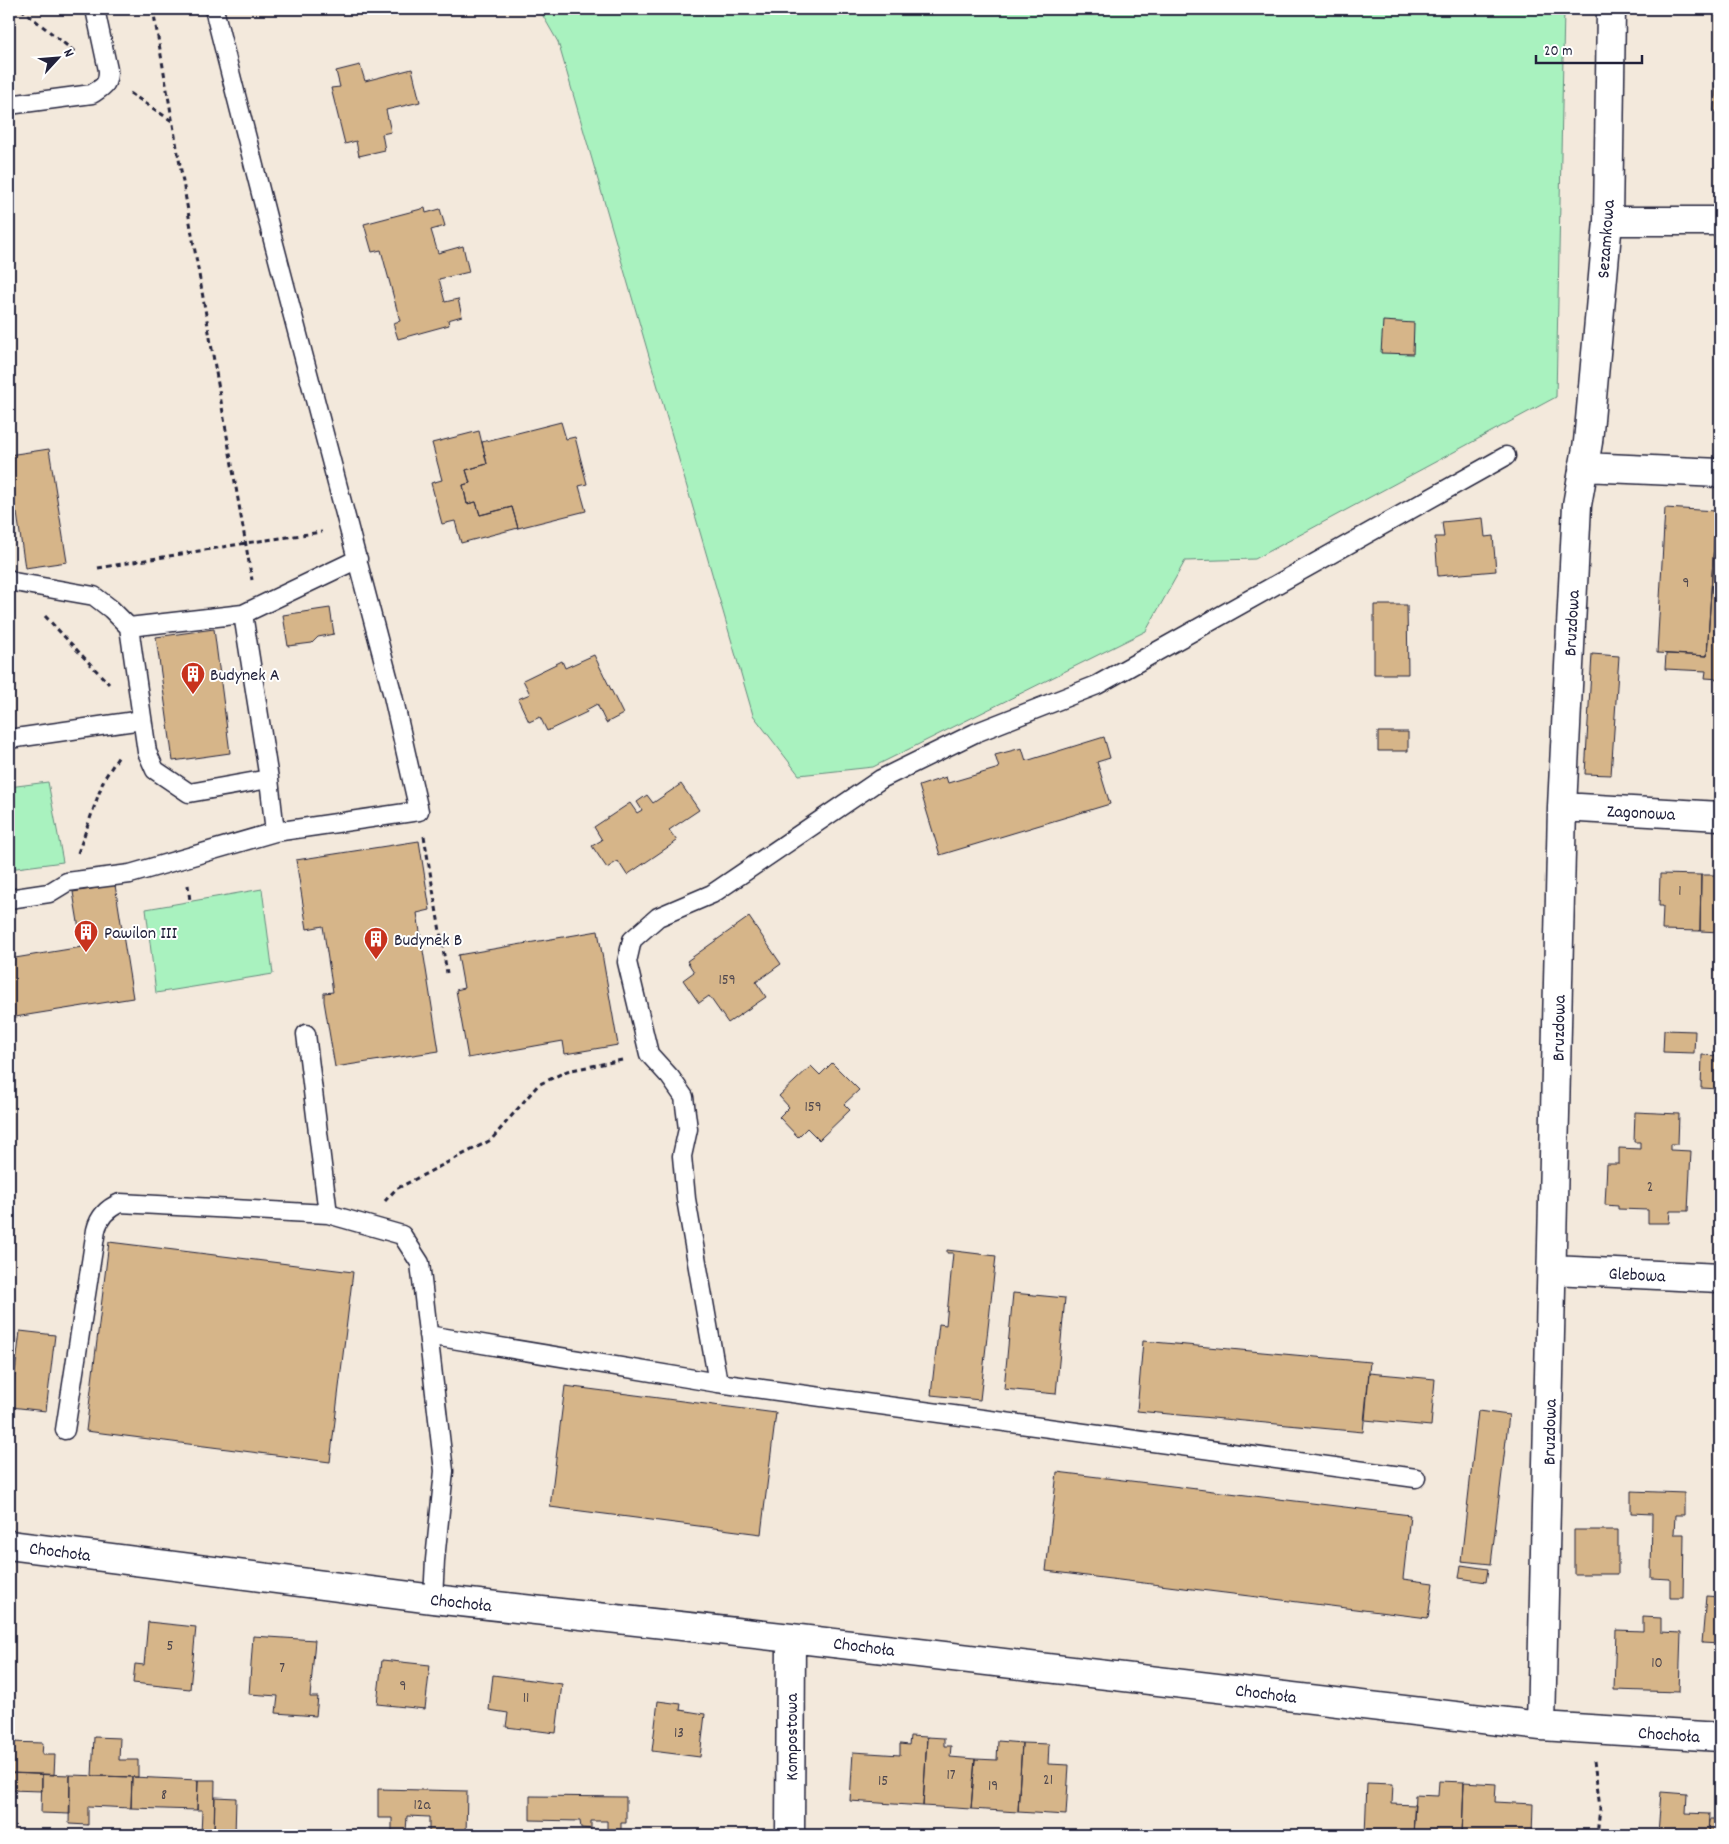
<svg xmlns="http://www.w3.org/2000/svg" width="1729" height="1844" viewBox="0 0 1729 1844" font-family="Dekko,sans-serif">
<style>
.green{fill:#a9f2bf;stroke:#668a7d}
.building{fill:#d6b589;stroke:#22223b}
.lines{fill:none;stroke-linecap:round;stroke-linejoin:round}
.service-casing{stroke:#22223b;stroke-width:21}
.minor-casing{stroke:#22223b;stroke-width:31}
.path{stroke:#22223b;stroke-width:3;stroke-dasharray:5 4;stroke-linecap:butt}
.service{stroke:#fff;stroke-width:18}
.minor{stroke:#fff;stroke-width:28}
.labels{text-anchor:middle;stroke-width:4;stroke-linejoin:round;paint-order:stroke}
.number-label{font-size:15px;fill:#4f474e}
.street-label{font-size:18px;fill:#22223b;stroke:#fff}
.poi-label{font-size:18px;fill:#22223b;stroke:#fff;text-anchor:start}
</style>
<rect width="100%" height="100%" fill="#f3e9dc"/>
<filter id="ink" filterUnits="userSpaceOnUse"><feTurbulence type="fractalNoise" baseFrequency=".02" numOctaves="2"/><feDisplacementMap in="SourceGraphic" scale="10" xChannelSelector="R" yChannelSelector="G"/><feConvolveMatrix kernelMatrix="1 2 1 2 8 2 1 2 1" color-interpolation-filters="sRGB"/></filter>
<g filter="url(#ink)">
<path class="green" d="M 539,9 L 1564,9 L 1556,397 L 1255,559 L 1185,561 L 1146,631 L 873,767 L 799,775 L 753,715 L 558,42 Z
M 48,782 L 63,862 L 9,869 L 9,787 Z
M 262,889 L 273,974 L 156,993 L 146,909 Z"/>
<path class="building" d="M 360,65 L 365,81 L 412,69 L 420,102 L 386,110 L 391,132 L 382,134 L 385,150 L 359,156 L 356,141 L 345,144 L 331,88 L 340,87 L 336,71 Z
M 1716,76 L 1720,76 L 1720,130 L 1718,130 L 1719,112 L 1714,111 Z
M 425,208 L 426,213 L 440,209 L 445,226 L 431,230 L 438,253 L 463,246 L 469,272 L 439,279 L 445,302 L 458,299 L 462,316 L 448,320 L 449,325 L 398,339 L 393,323 L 400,321 L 381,250 L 372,252 L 364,224 Z
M 1383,321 L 1414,323 L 1413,354 L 1381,353 Z
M 561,422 L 566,439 L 575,437 L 587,484 L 579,486 L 586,511 L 518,528 L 512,507 L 480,515 L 476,502 L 467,504 L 463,485 L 470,483 L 466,470 L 487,464 L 482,442 Z
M 479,431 L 487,464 L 466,470 L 470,483 L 463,485 L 467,504 L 476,502 L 480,515 L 512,507 L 518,528 L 461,543 L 455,521 L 442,524 L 431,483 L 442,480 L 432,443 Z
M 49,449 L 67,562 L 25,568 L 17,513 L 9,514 L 9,455 Z
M 1665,508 L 1716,511 L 1707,656 L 1657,653 Z
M 1716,511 L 1720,511 L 1720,679 L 1705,678 L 1706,671 L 1665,669 L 1666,654 L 1707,656 Z
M 1483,518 L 1485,537 L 1493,536 L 1496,571 L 1438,576 L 1435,537 L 1444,537 L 1442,522 Z
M 1374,605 L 1407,605 L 1408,674 L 1374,674 Z
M 330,608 L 334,634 L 318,637 L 312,643 L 288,646 L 283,615 Z
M 214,629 L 230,753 L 173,761 L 156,637 Z
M 1592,654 L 1619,656 L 1611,775 L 1585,774 Z
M 594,655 L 623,714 L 606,723 L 597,704 L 586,710 L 587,712 L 547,731 L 540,717 L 529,722 L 518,699 L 530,694 L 523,680 L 562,661 L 565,668 Z
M 1378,732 L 1408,732 L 1408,751 L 1378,751 Z
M 1104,737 L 1110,758 L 1097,762 L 1110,804 L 940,855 L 919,786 L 946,777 L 948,783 L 999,768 L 995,755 L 1022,748 L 1026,761 Z
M 681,784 L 699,810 L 669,830 L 677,841 L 627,875 L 618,861 L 607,868 L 592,846 L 602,840 L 594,827 L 630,803 L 637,813 L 642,810 L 637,802 L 647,795 L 653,803 Z
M 419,841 L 430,910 L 417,913 L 439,1051 L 335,1067 L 324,1001 L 324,993 L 333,992 L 323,926 L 307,929 L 296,860 Z
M 1660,874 L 1701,875 L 1700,931 L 1662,930 L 1663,906 L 1659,906 Z
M 1701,875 L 1720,875 L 1720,932 L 1700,931 Z
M 115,885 L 133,998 L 9,1018 L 9,959 L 82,947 L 73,892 Z
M 749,917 L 781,964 L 756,982 L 766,997 L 728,1023 L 709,996 L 699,1003 L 683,980 L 694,972 L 687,961 Z
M 598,931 L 618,1045 L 565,1054 L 563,1041 L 468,1058 L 456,990 L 464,988 L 458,955 Z
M 1664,1030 L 1695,1031 L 1694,1053 L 1663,1052 Z
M 1702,1055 L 1720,1056 L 1720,1089 L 1701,1088 Z
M 832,1063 L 859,1090 L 844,1104 L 850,1110 L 819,1140 L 807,1128 L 798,1137 L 779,1117 L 789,1107 L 779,1096 L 811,1066 L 820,1075 Z
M 1635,1112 L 1679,1114 L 1678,1144 L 1670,1144 L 1670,1150 L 1691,1151 L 1688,1211 L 1670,1211 L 1669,1223 L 1648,1223 L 1648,1210 L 1618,1209 L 1618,1206 L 1605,1205 L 1607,1164 L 1619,1164 L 1619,1148 L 1640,1149 L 1640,1142 L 1634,1142 Z
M 109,1242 L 353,1272 L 330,1462 L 86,1431 Z
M 947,1250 L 996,1256 L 980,1400 L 931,1395 L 939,1324 L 946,1325 L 953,1253 L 947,1253 Z
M 1013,1293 L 1065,1298 L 1056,1394 L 1004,1389 Z
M 20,1331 L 55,1335 L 46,1411 L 11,1407 Z
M 1143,1341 L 1370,1362 L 1363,1432 L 1137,1411 Z
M 1369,1373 L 1435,1379 L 1431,1426 L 1365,1420 Z
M 565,1386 L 776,1413 L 761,1534 L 550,1507 Z
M 1478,1411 L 1509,1415 L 1491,1564 L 1461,1561 Z
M 1057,1472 L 1410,1515 L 1403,1579 L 1433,1583 L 1428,1618 L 1046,1571 Z
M 1631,1491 L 1684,1493 L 1684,1515 L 1675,1515 L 1674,1534 L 1684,1534 L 1683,1598 L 1670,1598 L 1670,1579 L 1651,1578 L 1652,1514 L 1631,1513 Z
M 1574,1530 L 1618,1530 L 1618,1574 L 1574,1574 Z
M 1461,1565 L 1488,1569 L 1486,1582 L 1459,1578 Z
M 1706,1596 L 1720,1597 L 1720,1644 L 1702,1643 Z
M 1643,1617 L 1661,1618 L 1661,1632 L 1681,1633 L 1679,1692 L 1614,1690 L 1616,1630 L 1643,1631 Z
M 148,1622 L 196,1627 L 190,1689 L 133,1683 L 135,1664 L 144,1665 Z
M 253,1636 L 315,1640 L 310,1697 L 318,1697 L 316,1716 L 276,1713 L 278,1696 L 249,1694 Z
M 382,1660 L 430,1665 L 425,1709 L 377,1704 Z
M 493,1675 L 562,1684 L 556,1733 L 506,1727 L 508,1713 L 489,1710 Z
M 658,1701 L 681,1704 L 680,1710 L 705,1714 L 700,1757 L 652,1751 Z
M 910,1736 L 927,1737 L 923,1806 L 850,1801 L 853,1752 L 900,1755 L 900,1744 L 909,1745 Z
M 94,1737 L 120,1738 L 119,1760 L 138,1760 L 138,1777 L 92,1776 Z
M 927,1737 L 944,1738 L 944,1746 L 951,1746 L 950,1757 L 975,1759 L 971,1809 L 923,1806 Z
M 998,1741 L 1022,1743 L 1018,1812 L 971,1809 L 975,1759 L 997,1760 Z
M 9,1742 L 43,1743 L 42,1755 L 55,1755 L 54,1775 L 9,1773 Z
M 1022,1743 L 1049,1744 L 1048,1764 L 1069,1765 L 1066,1815 L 1018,1812 Z
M 9,1773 L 42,1774 L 42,1791 L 9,1790 Z
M 42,1774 L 70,1775 L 70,1814 L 41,1813 Z
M 70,1775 L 132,1777 L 131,1808 L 88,1806 L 88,1825 L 69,1824 Z
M 132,1777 L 198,1780 L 197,1810 L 131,1808 Z
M 198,1780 L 215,1780 L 214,1835 L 201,1835 L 202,1810 L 197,1810 Z
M 1439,1781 L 1464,1782 L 1462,1835 L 1413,1835 L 1415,1795 L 1438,1796 Z
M 1464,1782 L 1496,1784 L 1495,1802 L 1533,1804 L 1532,1835 L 1462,1835 Z
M 1367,1783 L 1393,1784 L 1392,1804 L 1415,1805 L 1413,1835 L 1365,1835 Z
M 378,1789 L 467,1791 L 466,1835 L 429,1835 L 429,1817 L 407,1816 L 406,1832 L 392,1831 L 392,1818 L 378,1818 Z
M 1661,1792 L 1687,1794 L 1686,1813 L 1709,1814 L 1708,1835 L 1658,1835 Z
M 530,1796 L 626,1797 L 626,1823 L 621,1823 L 621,1835 L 607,1835 L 607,1821 L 591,1821 L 591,1829 L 581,1828 L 580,1821 L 530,1820 Z
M 215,1797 L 236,1798 L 235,1835 L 214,1834 Z
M 1709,1820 L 1720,1820 L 1720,1835 L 1708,1835 Z"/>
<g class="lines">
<defs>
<path id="service" d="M 9,105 L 92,94 C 104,86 108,85 108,70 L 95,9
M 9,579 L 14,582 L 94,596 L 111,609 L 129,627 L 147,752 L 155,770 L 189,793 L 269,779 L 275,832
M 129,627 L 243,614
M 9,739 L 142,720
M 269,779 L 243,614 L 358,559
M 9,899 L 49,893 L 67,882 L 130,874 L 275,832 L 419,811 L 393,696 L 268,221 L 214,9
M 306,1034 L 328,1214 L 402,1235 L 420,1263 L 444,1471 L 435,1560 L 433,1599
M 428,1335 L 718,1383 L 1416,1478
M 718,1383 L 686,1199 L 682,1156 L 688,1129 L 684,1097 L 670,1077 L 649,1054 L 627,962 L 632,940 L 658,917 L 712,894 L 881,779 L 975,733 L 1097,685 L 1506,456
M 65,1430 L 96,1230 C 99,1217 108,1208 120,1203 L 328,1214"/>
<path id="minor" d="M 1608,221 L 1720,221
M 1583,467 L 1720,473
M 1562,807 L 1720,816
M 1553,1270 L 1720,1278
M 9,1545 L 433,1599 L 791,1638 L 1541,1726 L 1720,1737
M 1541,1726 L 1562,807 L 1577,505 L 1588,442 L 1608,221 L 1611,9
M 790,1835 L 791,1638"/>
</defs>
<use href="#service" class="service-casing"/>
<use href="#minor" class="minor-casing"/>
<path class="path" d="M 21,9 L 75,52
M 153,9 L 252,580
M 130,93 L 172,121
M 98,568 L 246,543 L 322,532
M 45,616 L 109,684
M 424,836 L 447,973
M 78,853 L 104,779 L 119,756
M 188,885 L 190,901
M 385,1201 L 396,1189 L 491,1140 L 538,1085 L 567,1071 L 622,1060
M 1594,1761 L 1600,1808 L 1597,1835"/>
<use href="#service" class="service"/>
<use href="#minor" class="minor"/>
</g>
</g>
<defs>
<symbol id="building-pin" viewBox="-11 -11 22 30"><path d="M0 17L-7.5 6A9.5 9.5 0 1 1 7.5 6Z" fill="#c8321e" stroke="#fff"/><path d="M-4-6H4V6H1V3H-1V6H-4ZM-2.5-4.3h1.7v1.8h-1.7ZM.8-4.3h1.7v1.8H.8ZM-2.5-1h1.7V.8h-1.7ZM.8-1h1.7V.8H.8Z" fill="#fff"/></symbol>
</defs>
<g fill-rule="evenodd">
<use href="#building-pin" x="179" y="660" width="28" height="38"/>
<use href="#building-pin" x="72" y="918" width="28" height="38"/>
<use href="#building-pin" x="362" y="925" width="28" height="38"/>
</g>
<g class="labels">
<g class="number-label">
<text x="1686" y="587">9</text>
<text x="1680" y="895">1</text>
<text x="727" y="984">159</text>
<text x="813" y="1111">159</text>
<text x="1650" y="1191">2</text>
<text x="170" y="1650">5</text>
<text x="1657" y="1667">10</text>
<text x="282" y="1672">7</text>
<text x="403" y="1690">9</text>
<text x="526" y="1702">11</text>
<text x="679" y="1737">13</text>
<text x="951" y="1779">17</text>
<text x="1048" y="1784">21</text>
<text x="883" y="1785">15</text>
<text x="993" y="1790">19</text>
<text x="164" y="1799">8</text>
<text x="422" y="1809">12a</text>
</g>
<g class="street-label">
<text transform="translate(1605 239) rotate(-86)" y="6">Sezamkowa</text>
<text transform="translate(1571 623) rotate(-87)" y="6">Bruzdowa</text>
<text transform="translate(1641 812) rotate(3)" y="6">Zagonowa</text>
<text transform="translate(1558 1028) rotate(-89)" y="6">Bruzdowa</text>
<text transform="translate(1637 1274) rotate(3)" y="6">Glebowa</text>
<text transform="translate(1549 1432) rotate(-89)" y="6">Bruzdowa</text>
<text transform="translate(60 1551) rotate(7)" y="6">Chochoła</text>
<text transform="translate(461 1602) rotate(6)" y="6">Chochoła</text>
<text transform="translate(864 1646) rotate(7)" y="6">Chochoła</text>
<text transform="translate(1266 1693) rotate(7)" y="6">Chochoła</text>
<text transform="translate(1669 1734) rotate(4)" y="6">Chochoła</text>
<text transform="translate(791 1737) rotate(-90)" y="6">Kompostowa</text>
</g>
<g class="poi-label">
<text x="210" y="680">Budynek A</text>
<text x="104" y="938">Pawilon III</text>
<text x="394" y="945">Budynek B</text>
</g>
</g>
<rect width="1729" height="1844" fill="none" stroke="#fff" stroke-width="30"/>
<rect x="15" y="15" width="1699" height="1814" fill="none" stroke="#22223b" stroke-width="2" filter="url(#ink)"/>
<g transform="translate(58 58) rotate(64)" stroke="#ffffff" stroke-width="4" paint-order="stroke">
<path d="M0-4L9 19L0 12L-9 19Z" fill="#22223b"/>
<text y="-8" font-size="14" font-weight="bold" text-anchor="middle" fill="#22223b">N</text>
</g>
<path d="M1536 55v8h106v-8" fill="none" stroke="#22223b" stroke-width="2.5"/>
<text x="1544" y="55" font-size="15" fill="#22223b" stroke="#ffffff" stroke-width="4" paint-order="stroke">20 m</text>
</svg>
